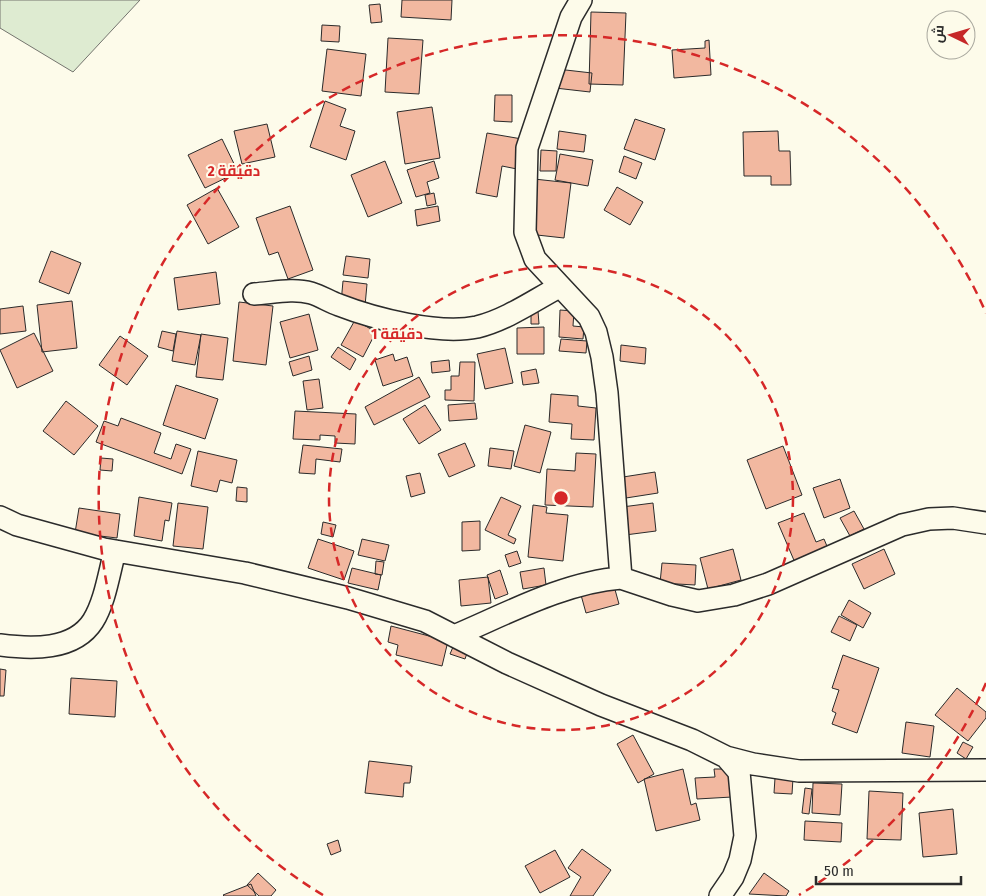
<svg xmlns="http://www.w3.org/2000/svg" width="986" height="896" viewBox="0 0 986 896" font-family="'Fira Sans Condensed',Cairo,sans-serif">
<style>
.green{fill:#deebd1;stroke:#74746e}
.building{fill:#f2b8a0;stroke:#2b2b2b}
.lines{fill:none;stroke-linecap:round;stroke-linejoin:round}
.minor-casing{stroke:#2b2b2b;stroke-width:24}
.minor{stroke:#fdfbea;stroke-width:21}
.ring{fill:none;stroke:#d62828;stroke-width:2.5;stroke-dasharray:9 6}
.centre{fill:#d62828;stroke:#fdfbea;stroke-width:2.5}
.ring-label{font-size:15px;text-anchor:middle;font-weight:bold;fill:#d62828;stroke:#fdfbea;stroke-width:4;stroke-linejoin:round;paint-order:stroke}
</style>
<rect width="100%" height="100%" fill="#fdfbea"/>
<path class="green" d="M 0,0 L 140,0 L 73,72 L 0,28 Z"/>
<path class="building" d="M 402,0 L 452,0 L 451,20 L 401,17 Z
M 380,4 L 382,22 L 371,23 L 369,5 Z
M 591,12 L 626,13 L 623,85 L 589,84 Z
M 322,25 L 340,26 L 339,42 L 321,41 Z
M 388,38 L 423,40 L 419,94 L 385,92 Z
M 709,40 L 711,75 L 674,78 L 672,50 L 705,48 L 705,41 Z
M 327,49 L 366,54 L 361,96 L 322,91 Z
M 557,69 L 592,73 L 590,92 L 555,88 Z
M 495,95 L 512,95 L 512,122 L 494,121 Z
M 325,101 L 346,109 L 340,126 L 355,131 L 346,160 L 310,147 Z
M 432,107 L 440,158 L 405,164 L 397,112 Z
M 635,119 L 665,129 L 655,160 L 624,149 Z
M 267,124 L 275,157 L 242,164 L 234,131 Z
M 559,131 L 586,135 L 584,152 L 557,149 Z
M 778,131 L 779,151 L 790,151 L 791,185 L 771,185 L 771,176 L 744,176 L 743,132 Z
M 487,133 L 522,139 L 517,169 L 502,166 L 497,197 L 476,193 Z
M 222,139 L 238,172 L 205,188 L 188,155 Z
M 541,150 L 557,151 L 556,171 L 540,171 Z
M 560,154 L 593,160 L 588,186 L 555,180 Z
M 624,156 L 642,163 L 636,179 L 619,172 Z
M 385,161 L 402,203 L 368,217 L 351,175 Z
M 434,161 L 439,178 L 427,182 L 430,193 L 416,197 L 407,170 Z
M 534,179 L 571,183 L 564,238 L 528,234 Z
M 617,187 L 643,202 L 630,225 L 604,210 Z
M 217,188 L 239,227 L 208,244 L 187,205 Z
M 434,193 L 436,204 L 427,206 L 425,195 Z
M 290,206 L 313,270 L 288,279 L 278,252 L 269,255 L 256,218 Z
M 438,206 L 440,221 L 417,226 L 415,210 Z
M 51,251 L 81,263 L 69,294 L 39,282 Z
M 346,256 L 370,259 L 368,278 L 343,275 Z
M 216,272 L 220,304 L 178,310 L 174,278 Z
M 343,281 L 367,284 L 365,306 L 341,303 Z
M 72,301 L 77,348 L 42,352 L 37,305 Z
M 239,302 L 273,306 L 266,365 L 233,361 Z
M 23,306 L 26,331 L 0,334 L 0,309 Z
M 560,310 L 574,311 L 573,326 L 584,327 L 583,339 L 559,337 Z
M 531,311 L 538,311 L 539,324 L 531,324 Z
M 309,314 L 318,350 L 290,358 L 280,322 Z
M 355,320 L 376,332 L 363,357 L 341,345 Z
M 544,327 L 544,354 L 517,354 L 517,328 Z
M 162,331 L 176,334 L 173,351 L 158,347 Z
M 177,331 L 201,335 L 195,365 L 172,361 Z
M 34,333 L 53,371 L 17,388 L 0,350 Z
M 201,334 L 228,338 L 223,380 L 196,377 Z
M 120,336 L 148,356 L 127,385 L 99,365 Z
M 561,339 L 587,341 L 586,353 L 559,351 Z
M 621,345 L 646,348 L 645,364 L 620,361 Z
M 338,347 L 356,359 L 350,370 L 331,357 Z
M 505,348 L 513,383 L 485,389 L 477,354 Z
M 393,354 L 395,361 L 407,357 L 413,376 L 383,386 L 375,360 Z
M 309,356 L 312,370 L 293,376 L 289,362 Z
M 449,360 L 450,371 L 432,373 L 431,362 Z
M 460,362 L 475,362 L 474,401 L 445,400 L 445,390 L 451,390 L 451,376 L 459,376 Z
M 536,369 L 539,383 L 523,385 L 521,372 Z
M 419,377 L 430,397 L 374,425 L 365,407 Z
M 319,379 L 323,408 L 307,410 L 303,381 Z
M 176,385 L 218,399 L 205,439 L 163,425 Z
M 551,394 L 578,396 L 578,406 L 596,408 L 594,440 L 571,439 L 572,424 L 549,422 Z
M 66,401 L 98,426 L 74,455 L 43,431 Z
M 475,403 L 477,419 L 449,421 L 448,405 Z
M 425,405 L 441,430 L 419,444 L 403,419 Z
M 295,411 L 356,414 L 355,444 L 335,443 L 335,436 L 320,435 L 320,440 L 293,439 Z
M 121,418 L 161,433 L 154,453 L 171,459 L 176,444 L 191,449 L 182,474 L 96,442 L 104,421 L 118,426 Z
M 525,425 L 551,432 L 540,473 L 514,466 Z
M 465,443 L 475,466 L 449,477 L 438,454 Z
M 303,445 L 342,449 L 340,462 L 316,459 L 315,474 L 299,473 Z
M 783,446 L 802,495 L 766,509 L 747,460 Z
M 490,448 L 514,451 L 511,469 L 488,466 Z
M 198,451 L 237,460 L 232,483 L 220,480 L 217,492 L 191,486 Z
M 576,453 L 596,454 L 593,507 L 545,505 L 547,469 L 575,471 Z
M 101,458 L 113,459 L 112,471 L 100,470 Z
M 655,472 L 658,493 L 626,498 L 623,477 Z
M 420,473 L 425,493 L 411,497 L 406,476 Z
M 840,479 L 850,508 L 824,518 L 813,488 Z
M 237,487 L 247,488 L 247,502 L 236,501 Z
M 139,497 L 172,503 L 169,521 L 165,520 L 162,541 L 134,536 Z
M 501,497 L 521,506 L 508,535 L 516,539 L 514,544 L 485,530 Z
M 178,503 L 208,507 L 203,549 L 173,546 Z
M 653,503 L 656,531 L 625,535 L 622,507 Z
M 533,505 L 547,507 L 546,513 L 568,515 L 563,561 L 528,557 Z
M 79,508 L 120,514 L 117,538 L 75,533 Z
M 854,511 L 864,529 L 850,536 L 840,518 Z
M 804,513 L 816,542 L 824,539 L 829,551 L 796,565 L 778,523 Z
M 480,521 L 480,550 L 462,551 L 462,522 Z
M 323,522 L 336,525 L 333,537 L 321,534 Z
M 318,539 L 354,551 L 344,580 L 308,568 Z
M 362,539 L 389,545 L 385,561 L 358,555 Z
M 733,549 L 741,580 L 708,589 L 700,558 Z
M 884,549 L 895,574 L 864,589 L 852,564 Z
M 517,551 L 521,563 L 509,567 L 505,555 Z
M 376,561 L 384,562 L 382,575 L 375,574 Z
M 662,563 L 696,565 L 695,585 L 660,583 Z
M 352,568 L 381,575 L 378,590 L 348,583 Z
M 544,568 L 546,585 L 523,589 L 520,572 Z
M 500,570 L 508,594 L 495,599 L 487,575 Z
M 488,577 L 491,603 L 461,606 L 459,580 Z
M 614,586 L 619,604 L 586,613 L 581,595 Z
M 849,600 L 871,613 L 863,628 L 841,615 Z
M 839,616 L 857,625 L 850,641 L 831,632 Z
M 391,626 L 448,641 L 442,666 L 396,655 L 398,645 L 388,642 Z
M 456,640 L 470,645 L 465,659 L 450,654 Z
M 843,655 L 879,668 L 857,733 L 832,724 L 836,713 L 832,711 L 839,690 L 832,688 Z
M 0,669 L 6,670 L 4,696 L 0,696 Z
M 71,678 L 117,681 L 115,717 L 69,714 Z
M 957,688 L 986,712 L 986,718 L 968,741 L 935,715 Z
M 906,722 L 934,726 L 930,757 L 902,753 Z
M 633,735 L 654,774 L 638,783 L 617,744 Z
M 963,742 L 973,747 L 966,759 L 957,753 Z
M 369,761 L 412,766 L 410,783 L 404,783 L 403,797 L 365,793 Z
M 683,769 L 691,805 L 696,803 L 700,820 L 656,831 L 644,779 Z
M 714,769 L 731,769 L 732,797 L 697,799 L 695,778 L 715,777 Z
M 775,778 L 793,778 L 792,794 L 774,793 Z
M 813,783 L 842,784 L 840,815 L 812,813 Z
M 805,788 L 812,789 L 809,814 L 802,813 Z
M 869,791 L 903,793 L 901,840 L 867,839 Z
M 953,809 L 957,854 L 923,857 L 919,813 Z
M 805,821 L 842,823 L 841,842 L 804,840 Z
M 338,840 L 341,851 L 331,855 L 327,844 Z
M 582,849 L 611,870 L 593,896 L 570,896 L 581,877 L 568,868 Z
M 555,850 L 570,877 L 540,893 L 525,866 Z
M 258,873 L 276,890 L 271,896 L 259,896 L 247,885 Z
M 764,873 L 789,891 L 786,896 L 749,894 Z
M 251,884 L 256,896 L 224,896 L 223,895 Z"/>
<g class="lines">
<defs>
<path id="minor" d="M 581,0 L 571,17 L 527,148 L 525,232 L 535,259 L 589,317 L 596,332 L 602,357 L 607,393 L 621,578 L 672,595 L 698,601 L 734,595 L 768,584 L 902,525 L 929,519 L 953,518 L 986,523
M 254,294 C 272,293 293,288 311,293 C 321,296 330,302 339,305 C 375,319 439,335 477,327 C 506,320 533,301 559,287
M 0,517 L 17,525 L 104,549 L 245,573 L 348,598 L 425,621 L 507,663 L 601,705 L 692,740 L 726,757 L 753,764 L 799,771 L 986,770
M 454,636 C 506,614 565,582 621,578
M 0,645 C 31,649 74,651 93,621 C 105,602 109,573 115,551
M 720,896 L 733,877 L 740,860 L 745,836 L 739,772 L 726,757"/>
</defs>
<use href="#minor" class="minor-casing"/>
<use href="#minor" class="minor"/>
</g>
<g class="ring">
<circle cx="561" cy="498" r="232"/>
<path d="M986 683A463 463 0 0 1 799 895M323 895A463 463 0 1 1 986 313"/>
</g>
<circle cx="561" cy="498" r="8" class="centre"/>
<g class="ring-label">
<text x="234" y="176">2 دقيقة</text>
<text x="397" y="339">1 دقيقة</text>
</g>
<g transform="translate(951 35) rotate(275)"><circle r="24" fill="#fdfbea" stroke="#a9a89e"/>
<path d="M0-4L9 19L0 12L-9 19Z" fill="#c62828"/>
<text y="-8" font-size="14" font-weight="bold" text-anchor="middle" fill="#2b2b2b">ش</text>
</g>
<path d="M816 876v8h145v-8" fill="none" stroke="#2b2b2b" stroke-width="2.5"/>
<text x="824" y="876" font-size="15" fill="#2b2b2b" stroke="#fdfbea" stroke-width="4" paint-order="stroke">50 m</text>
</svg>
